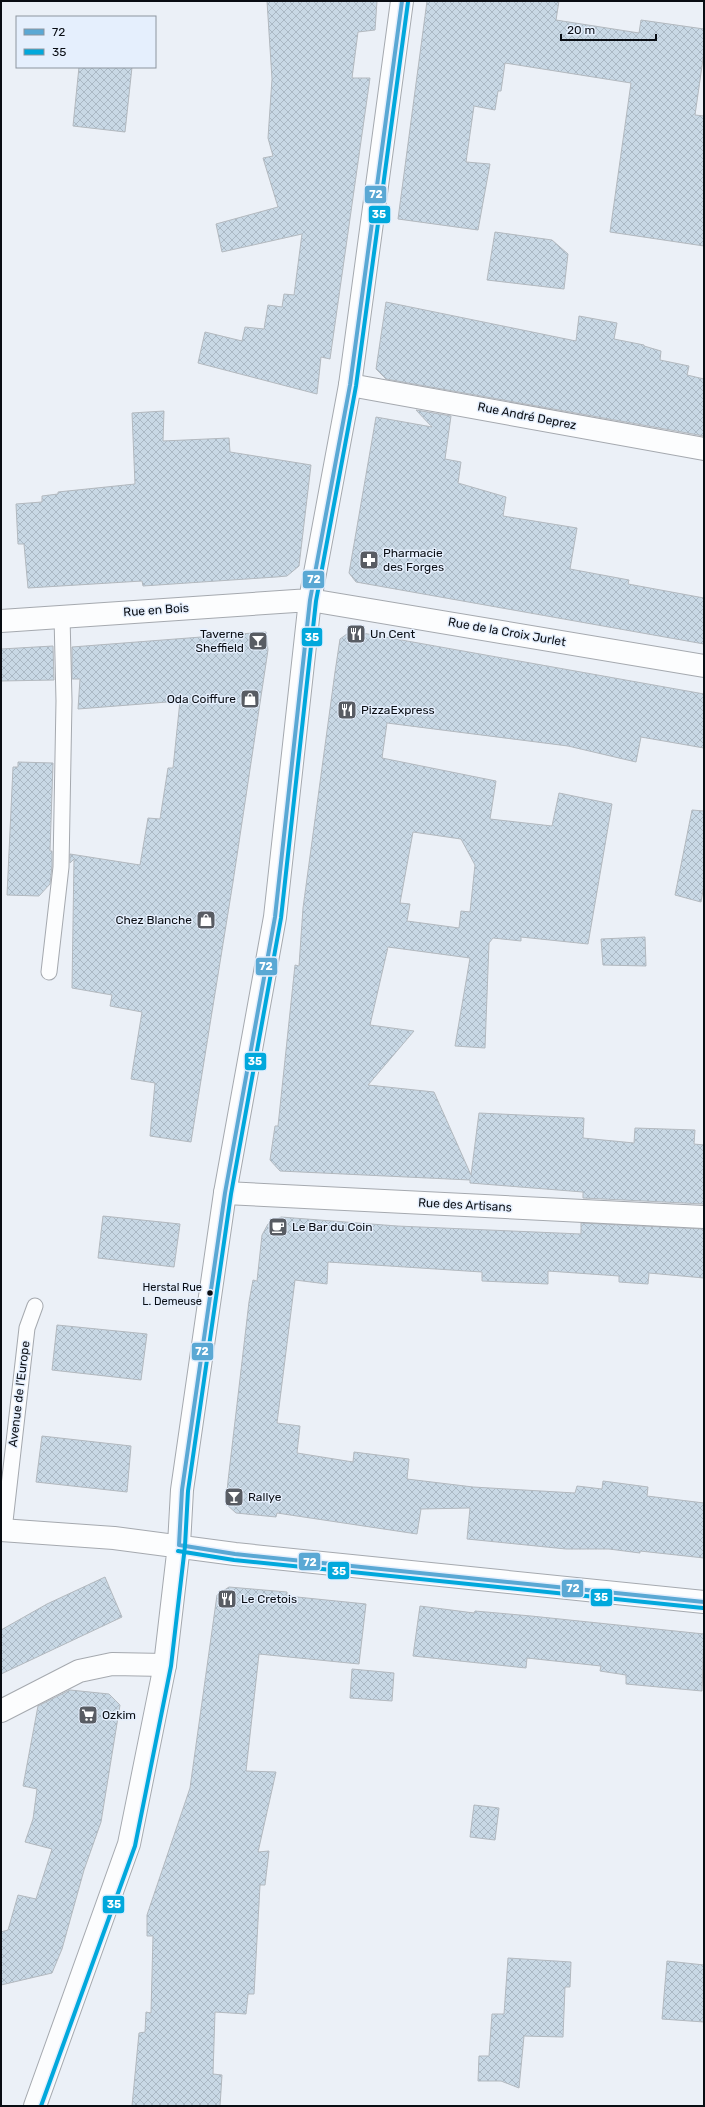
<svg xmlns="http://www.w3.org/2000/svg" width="705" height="2107" viewBox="0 0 705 2107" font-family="Rubik,sans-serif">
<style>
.building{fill:url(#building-cross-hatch);stroke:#b3b9bf;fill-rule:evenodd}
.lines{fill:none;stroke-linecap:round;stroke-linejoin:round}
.lane-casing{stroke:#a5a9af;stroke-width:17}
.street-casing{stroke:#a5a9af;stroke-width:24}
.secondary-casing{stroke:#a5a9af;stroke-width:24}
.lane{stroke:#fcfdfe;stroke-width:15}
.street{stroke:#fcfdfe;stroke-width:22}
.secondary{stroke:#fcfdfe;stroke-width:22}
.bus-1-casing{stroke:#e5effd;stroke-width:7}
.bus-2-casing{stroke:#e5effd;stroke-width:7}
.bus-1{stroke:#5aa8d4;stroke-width:4}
.bus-2{stroke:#01a8dc;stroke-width:4}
.bus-dot{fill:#090d13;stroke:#e5effd;stroke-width:1.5}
.labels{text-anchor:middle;stroke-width:3;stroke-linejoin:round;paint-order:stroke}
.bus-label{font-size:11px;fill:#090d13;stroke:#e5effd;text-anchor:end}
.street-label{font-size:12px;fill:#090d13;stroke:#e5effd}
.poi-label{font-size:12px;fill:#090d13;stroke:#e5effd;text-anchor:start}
.line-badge{stroke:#e5effd;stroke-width:1.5}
.badge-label{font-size:11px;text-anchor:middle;font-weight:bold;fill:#fff}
</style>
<defs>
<pattern id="building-cross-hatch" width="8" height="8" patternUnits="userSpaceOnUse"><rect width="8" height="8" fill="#c8d8e5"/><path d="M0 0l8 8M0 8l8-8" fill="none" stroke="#aab8c4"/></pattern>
</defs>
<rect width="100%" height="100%" fill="#ebf0f7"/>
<path class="building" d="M 267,1 L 377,1 L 375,30 L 358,32 L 352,78 L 370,78 L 330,359 L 321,357 L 317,394 L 198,363 L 205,332 L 242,341 L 245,327 L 264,329 L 268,305 L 282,307 L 284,294 L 294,295 L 302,234 L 222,252 L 216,224 L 278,207 L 263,158 L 273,156 L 268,138 L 272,79 Z
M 427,1 L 559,1 L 556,20 L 639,33 L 641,20 L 704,29 L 704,52 L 695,115 L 704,116 L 704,246 L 610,232 L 631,83 L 505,63 L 501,91 L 498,91 L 495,110 L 474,106 L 466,162 L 490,164 L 478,230 L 398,219 Z
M 79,67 L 132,67 L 125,132 L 73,126 Z
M 495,232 L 552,240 L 568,254 L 564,289 L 487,280 Z
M 386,302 L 576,341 L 579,316 L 617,323 L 614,339 L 644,345 L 644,346 L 661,351 L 660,360 L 689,366 L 687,375 L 704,379 L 704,436 L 386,379 L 376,369 Z
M 416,410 L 451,416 L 445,459 L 461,462 L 458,483 L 506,497 L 503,516 L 577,528 L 570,569 L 629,580 L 628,584 L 704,598 L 704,644 L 356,582 L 349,573 L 376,417 L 432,427 Z
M 164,411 L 163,441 L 229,438 L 230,452 L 311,465 L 299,566 L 287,576 L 276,577 L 143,586 L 142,581 L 28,588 L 24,544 L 18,544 L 16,504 L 42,502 L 42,496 L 58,494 L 58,492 L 135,484 L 132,413 Z
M 351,631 L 704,694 L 704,748 L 641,737 L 636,762 L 568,746 L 387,723 L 382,758 L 496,781 L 490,819 L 552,826 L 559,793 L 612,804 L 588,944 L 521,937 L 521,941 L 493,938 L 489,943 L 485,1048 L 455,1046 L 470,958 L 388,947 L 370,1025 L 414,1031 L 368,1085 L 434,1092 L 471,1175 L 479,1113 L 584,1118 L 583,1138 L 634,1143 L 635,1128 L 695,1130 L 694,1144 L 704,1145 L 704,1204 L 583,1198 L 583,1192 L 470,1183 L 470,1180 L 280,1171 L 270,1160 L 275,1126 L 278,1126 L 295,965 L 299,966 L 303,908 L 335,672 L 340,639 ZM 413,832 L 461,839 L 475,865 L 470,912 L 461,911 L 459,928 L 407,921 L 410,904 L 400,903 Z
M 266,632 L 268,650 L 233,882 L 191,1142 L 150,1136 L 155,1083 L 131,1079 L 142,1012 L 110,1006 L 112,995 L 72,988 L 74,859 L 70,863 L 70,854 L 140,865 L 148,818 L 160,819 L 168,768 L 173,768 L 180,701 L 78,709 L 80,679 L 72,679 L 72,647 Z
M 53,646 L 54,680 L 1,681 L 1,649 Z
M 18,762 L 53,763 L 50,851 L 52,851 L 52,866 L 50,884 L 39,896 L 7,895 L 13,767 L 18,767 Z
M 692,810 L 704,811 L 704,885 L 701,902 L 675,895 Z
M 645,937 L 646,966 L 603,965 L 601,939 Z
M 103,1216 L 180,1224 L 174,1267 L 98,1258 Z
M 281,1217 L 397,1226 L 581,1234 L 581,1223 L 704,1229 L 704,1278 L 649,1273 L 648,1284 L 619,1282 L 619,1276 L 548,1271 L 548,1284 L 482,1281 L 482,1272 L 328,1262 L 327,1284 L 295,1280 L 277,1423 L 300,1426 L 297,1453 L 353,1462 L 354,1452 L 409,1459 L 407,1479 L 473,1487 L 575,1493 L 577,1486 L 602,1489 L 603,1481 L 648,1487 L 647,1496 L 704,1503 L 704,1558 L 640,1551 L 640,1553 L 609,1549 L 566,1549 L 467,1539 L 470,1508 L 421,1509 L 417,1534 L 277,1513 L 276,1517 L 236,1513 L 226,1504 L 228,1481 L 249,1302 L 253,1280 L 257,1281 L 262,1235 L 268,1224 Z
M 57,1325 L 147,1334 L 141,1380 L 52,1370 Z
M 42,1436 L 131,1446 L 127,1492 L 36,1482 Z
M 105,1577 L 122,1617 L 1,1674 L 1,1630 L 47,1604 Z
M 229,1587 L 287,1592 L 287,1596 L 366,1604 L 359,1664 L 259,1654 L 246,1771 L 276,1772 L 258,1852 L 269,1851 L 265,1885 L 260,1885 L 254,1994 L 248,1994 L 246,2014 L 215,2012 L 213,2074 L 222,2075 L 220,2106 L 132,2106 L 139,2033 L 145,2032 L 146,2012 L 151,2013 L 153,1936 L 147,1936 L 147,1915 L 190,1788 L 217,1595 Z
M 420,1606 L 474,1613 L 475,1611 L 531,1616 L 704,1634 L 702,1691 L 626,1684 L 626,1675 L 600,1671 L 601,1666 L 527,1658 L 526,1668 L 413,1656 Z
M 352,1669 L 394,1673 L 392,1701 L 350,1698 Z
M 70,1690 L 109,1694 L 120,1705 L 101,1822 L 84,1870 L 62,1949 L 52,1973 L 1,1985 L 1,1932 L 8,1930 L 18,1895 L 36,1899 L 52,1849 L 25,1842 L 33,1819 L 37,1789 L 23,1786 L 38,1706 Z
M 474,1805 L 499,1808 L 495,1840 L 470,1837 Z
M 508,1958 L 571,1962 L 570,1987 L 565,1987 L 563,2037 L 524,2036 L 519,2088 L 501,2081 L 478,2081 L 479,2056 L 489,2056 L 492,2014 L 504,2014 Z
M 667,1961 L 704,1965 L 704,2022 L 662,2019 Z"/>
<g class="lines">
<defs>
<path id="lane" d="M 49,972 L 61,867 L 64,701 L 62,616
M 4,1530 L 27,1328 L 35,1306"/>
<path id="street" d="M 350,385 L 704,449
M 310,600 L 704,666
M 225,1193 L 704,1217
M 1,1711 L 79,1671 L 112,1664 L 165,1665"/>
<path id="secondary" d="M 1,621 L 310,600
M 1,1530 L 114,1538 L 235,1554 L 704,1602
M 35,2106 L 129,1844 L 165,1665 L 179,1545 L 182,1490 L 225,1193 L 275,917 L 310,600 L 350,385 L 402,1"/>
</defs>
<use href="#lane" class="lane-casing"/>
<use href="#street" class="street-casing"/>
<use href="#secondary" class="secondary-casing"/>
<use href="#lane" class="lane"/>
<use href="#street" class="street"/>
<use href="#secondary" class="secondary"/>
<defs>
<path id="bus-1" d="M 179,1545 L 182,1490 L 225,1193 L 275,917 L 310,600 L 350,385 L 402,1
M 179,1545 L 235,1554 L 704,1602"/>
<path id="bus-2" d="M 178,1551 L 234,1560 L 703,1608
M 41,2106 L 135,1846 L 171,1666 L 185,1546 L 188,1491 L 231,1194 L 281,918 L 316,601 L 356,386 L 408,2"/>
</defs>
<use href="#bus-1" class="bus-1-casing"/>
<use href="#bus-2" class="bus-2-casing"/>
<use href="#bus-1" class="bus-1"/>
<use href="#bus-2" class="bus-2"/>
</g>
<defs>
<symbol id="pharmacy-square" viewBox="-11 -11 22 22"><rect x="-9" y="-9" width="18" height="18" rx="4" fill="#585c63" stroke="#e5effd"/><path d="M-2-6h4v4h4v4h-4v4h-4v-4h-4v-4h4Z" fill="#fff"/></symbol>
<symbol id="restaurant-square" viewBox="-11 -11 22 22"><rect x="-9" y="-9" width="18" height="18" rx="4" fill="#585c63" stroke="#e5effd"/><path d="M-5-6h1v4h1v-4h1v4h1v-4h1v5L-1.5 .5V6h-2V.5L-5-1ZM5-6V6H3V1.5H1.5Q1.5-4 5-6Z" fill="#fff"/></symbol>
<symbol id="bar-square" viewBox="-11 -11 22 22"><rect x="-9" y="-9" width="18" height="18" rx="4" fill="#585c63" stroke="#e5effd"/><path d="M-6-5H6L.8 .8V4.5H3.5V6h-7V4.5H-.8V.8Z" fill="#fff"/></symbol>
<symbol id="shop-square" viewBox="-11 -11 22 22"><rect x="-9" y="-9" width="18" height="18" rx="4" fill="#585c63" stroke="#e5effd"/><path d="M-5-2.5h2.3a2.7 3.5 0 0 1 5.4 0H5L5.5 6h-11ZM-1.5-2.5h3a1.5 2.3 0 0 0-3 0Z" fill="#fff"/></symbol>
<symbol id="cafe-square" viewBox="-11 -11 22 22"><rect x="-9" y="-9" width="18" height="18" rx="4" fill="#585c63" stroke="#e5effd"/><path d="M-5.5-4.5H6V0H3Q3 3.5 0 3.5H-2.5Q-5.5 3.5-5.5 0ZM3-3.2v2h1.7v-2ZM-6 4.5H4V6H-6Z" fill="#fff"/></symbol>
<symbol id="supermarket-square" viewBox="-11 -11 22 22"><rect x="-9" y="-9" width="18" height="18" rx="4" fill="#585c63" stroke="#e5effd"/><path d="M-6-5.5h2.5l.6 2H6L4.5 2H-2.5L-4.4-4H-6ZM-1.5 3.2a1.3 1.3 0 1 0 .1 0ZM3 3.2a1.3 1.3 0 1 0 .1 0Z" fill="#fff"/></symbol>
</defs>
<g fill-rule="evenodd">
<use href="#pharmacy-square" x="358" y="549" width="22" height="22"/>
<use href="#restaurant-square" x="345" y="623" width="22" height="22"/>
<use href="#bar-square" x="247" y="630" width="22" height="22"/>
<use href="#shop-square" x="239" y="688" width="22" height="22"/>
<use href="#restaurant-square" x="336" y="699" width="22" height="22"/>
<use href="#shop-square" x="195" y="909" width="22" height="22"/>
<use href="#cafe-square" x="267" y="1216" width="22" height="22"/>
<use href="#bar-square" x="223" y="1486" width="22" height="22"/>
<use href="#restaurant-square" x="216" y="1588" width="22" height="22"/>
<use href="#supermarket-square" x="77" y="1704" width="22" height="22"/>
</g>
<circle class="bus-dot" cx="210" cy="1293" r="3.5"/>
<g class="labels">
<g class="bus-label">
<text x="202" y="1291">Herstal Rue<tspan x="202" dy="14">L. Demeuse</tspan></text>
</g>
<g class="street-label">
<text transform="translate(527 416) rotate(11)" y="4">Rue André Deprez</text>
<text transform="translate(156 610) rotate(-4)" y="4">Rue en Bois</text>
<text transform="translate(507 632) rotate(10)" y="4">Rue de la Croix Jurlet</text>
<text transform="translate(465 1205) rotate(3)" y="4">Rue des Artisans</text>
<text transform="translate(19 1394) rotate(-83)" y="4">Avenue de l'Europe</text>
</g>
<g class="poi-label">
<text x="383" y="557">Pharmacie<tspan x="383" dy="14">des Forges</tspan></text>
<text x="244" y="638" text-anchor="end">Taverne<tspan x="244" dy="14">Sheffield</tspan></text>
<text x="370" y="638">Un Cent</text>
<text x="236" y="703" text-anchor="end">Oda Coiffure</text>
<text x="361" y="714">PizzaExpress</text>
<text x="192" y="924" text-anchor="end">Chez Blanche</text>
<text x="292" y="1231">Le Bar du Coin</text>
<text x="248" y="1501">Rallye</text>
<text x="241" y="1603">Le Cretois</text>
<text x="102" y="1719">Ozkim</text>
</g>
</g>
<g class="line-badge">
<rect x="364" y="185" width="23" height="19" rx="4" fill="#5aa8d4"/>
<rect x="368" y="205" width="23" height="19" rx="4" fill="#01a8dc"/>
<rect x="302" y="570" width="23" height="19" rx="4" fill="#5aa8d4"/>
<rect x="301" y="627" width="22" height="20" rx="4" fill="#01a8dc"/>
<rect x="255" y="957" width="23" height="19" rx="4" fill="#5aa8d4"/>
<rect x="244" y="1052" width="23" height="19" rx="4" fill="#01a8dc"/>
<rect x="191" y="1342" width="23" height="19" rx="4" fill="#5aa8d4"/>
<rect x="298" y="1552" width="23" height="19" rx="4" fill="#5aa8d4"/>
<rect x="327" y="1561" width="23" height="19" rx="4" fill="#01a8dc"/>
<rect x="561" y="1579" width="23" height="19" rx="4" fill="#5aa8d4"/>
<rect x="590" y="1588" width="23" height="19" rx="4" fill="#01a8dc"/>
<rect x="102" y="1895" width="23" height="19" rx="4" fill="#01a8dc"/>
</g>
<g class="badge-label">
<text x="376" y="198">72</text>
<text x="379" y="218">35</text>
<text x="314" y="583">72</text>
<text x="312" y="641">35</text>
<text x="266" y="970">72</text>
<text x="255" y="1065">35</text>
<text x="202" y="1355">72</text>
<text x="310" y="1566">72</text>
<text x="339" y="1575">35</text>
<text x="573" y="1592">72</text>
<text x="601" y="1601">35</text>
<text x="114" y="1908">35</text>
</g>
<rect width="705" height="2107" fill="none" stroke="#090d13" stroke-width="4"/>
<rect x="16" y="16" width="140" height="52" fill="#e5effd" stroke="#8d959f"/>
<rect x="24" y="29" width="20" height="6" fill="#5aa8d4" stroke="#8d959f"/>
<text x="52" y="36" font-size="12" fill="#090d13">72</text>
<rect x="24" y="49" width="20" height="6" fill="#01a8dc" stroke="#8d959f"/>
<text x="52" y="56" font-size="12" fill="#090d13">35</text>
<path d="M561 34v6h95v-6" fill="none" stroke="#090d13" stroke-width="2"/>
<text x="567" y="34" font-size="12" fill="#090d13" stroke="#e5effd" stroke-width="3" paint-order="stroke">20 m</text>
</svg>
